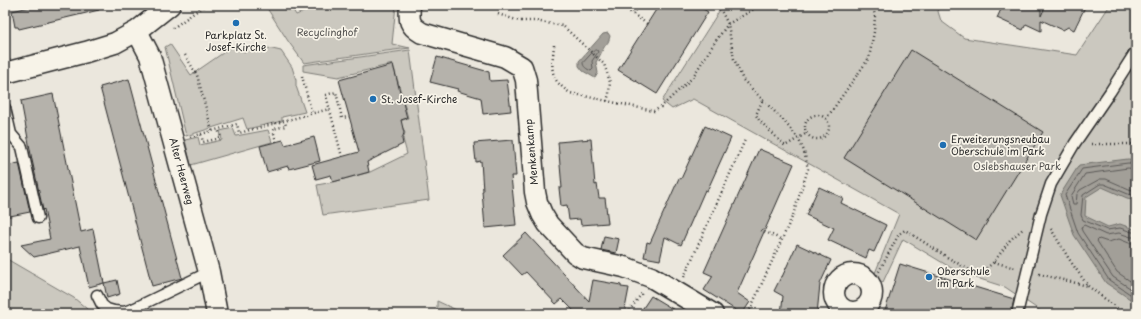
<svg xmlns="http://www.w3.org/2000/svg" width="1141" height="319" viewBox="0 0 1141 319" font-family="'Playpen Sans',sans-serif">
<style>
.green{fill:#cbc8bf;stroke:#7b7a75}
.water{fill:#a29f98;stroke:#72716c}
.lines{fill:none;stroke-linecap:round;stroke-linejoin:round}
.shore{stroke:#5b5957;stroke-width:1}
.building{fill:#b5b2ab;stroke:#2b2b2b}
.service-casing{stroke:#2b2b2b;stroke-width:13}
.minor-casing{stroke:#2b2b2b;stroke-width:23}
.path{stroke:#2b2b2b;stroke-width:2.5;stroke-dasharray:1 3;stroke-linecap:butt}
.service{stroke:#f7f3e8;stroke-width:10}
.minor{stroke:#f7f3e8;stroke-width:20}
.poi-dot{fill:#1f6fb2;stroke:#f7f3e8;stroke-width:1.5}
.labels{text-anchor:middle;stroke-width:3.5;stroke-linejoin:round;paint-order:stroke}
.park-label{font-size:10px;fill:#535250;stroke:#f7f3e8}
.poi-label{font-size:10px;fill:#2b2b2b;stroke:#f7f3e8;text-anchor:start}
.street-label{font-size:10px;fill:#2b2b2b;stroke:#f7f3e8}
</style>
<rect width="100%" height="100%" fill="#ebe7dd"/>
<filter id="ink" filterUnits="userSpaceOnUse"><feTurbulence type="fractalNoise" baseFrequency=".025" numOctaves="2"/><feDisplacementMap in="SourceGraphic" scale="8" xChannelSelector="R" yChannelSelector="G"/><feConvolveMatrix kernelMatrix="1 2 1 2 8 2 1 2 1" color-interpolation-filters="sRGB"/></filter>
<g filter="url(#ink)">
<path class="green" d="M 265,5 L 290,5 L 296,15 L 320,5 L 396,5 L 392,44 L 410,48 L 386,51 L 304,63 L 288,41 Z
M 723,5 L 936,5 L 941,21 L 964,38 L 1077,55 L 1110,5 L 1136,5 L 1136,314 L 1045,314 L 1005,287 L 958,272 L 903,239 L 883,282 L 873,278 L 899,214 L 815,167 L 693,99 L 672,109 L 662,101 Z
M 170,44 L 191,75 L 236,44 L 244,52 L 255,45 L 281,51 L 292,67 L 296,80 L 296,86 L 305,112 L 282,117 L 282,121 L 247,129 L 243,118 L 186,136 L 165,47 Z
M 410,50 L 429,200 L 323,215 L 317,185 L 333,182 L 370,172 L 407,154 L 403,139 L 405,133 L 403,128 L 399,126 L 398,122 L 408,118 L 393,64 L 338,77 L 303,71 L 303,65 Z
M 233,128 L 236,136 L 268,130 L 272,142 L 191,165 L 185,140 L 198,137 L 200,145 L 222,140 L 220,131 Z
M 5,258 L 74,298 L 93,314 L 5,314 Z
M 437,301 L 465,314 L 437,314 Z"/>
<path class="water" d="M 608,33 L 610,36 C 608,45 607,42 603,49 C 601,53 599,58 596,62 L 598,73 L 595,78 L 583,71 L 579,66 L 579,61 L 603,34 Z
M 1128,159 L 1136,160 L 1136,200 L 1127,198 L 1102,187 L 1086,197 L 1085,216 L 1108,227 L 1120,224 L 1134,229 L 1136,227 L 1136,303 L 1106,283 L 1074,235 L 1060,195 L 1079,165 Z"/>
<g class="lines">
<path class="shore" d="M 595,50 L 597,50 L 598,52 L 592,61 L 593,69 L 591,71 C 587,69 583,67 583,63 Z
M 1136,164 L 1128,163 L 1082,169 L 1065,195 L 1078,233 L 1109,280 L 1136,298
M 1136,169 L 1128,168 L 1085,174 L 1071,196 L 1073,204 L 1076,204 L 1077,194 L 1080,190 L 1100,179 L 1106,179 L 1129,189 L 1136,191
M 1136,196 L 1128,194 L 1104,184 L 1100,184 L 1083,195 L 1081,215 L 1083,220 L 1107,230 L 1120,228 L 1132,232 L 1136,232
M 1136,237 L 1131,237 L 1119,233 L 1106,235 L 1084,225 L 1081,227 L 1082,231 L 1113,277 L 1136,292
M 1136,243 L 1129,243 L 1119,239 L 1108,242 L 1099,239 L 1097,241 L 1117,272 L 1136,285"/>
</g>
<path class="building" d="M 38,5 L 98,5 L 99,10 L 19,29 L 18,27 L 15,27 L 12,11 Z
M 659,5 L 697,5 L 708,12 L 657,94 L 618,70 Z
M 1003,5 L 1031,5 L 1041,10 L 1041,16 L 1046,5 L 1086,5 L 1074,30 L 1068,27 L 1063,30 L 1041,20 L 1041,31 L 1026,24 L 1023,30 L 997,18 Z
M 911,50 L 1043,132 L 976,240 L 844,158 Z
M 437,57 L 489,72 L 490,81 L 507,80 L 511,111 L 483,114 L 481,98 L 457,91 L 458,89 L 430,82 Z
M 393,65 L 407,118 L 401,120 L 404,133 L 402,139 L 403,144 L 367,162 L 369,172 L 333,182 L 331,175 L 316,179 L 312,165 L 359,152 L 339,80 Z
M 129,79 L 182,278 L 152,286 L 100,87 Z
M 53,94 L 81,232 L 93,229 L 104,283 L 89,287 L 80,246 L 34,257 L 21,245 L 50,239 L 44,209 L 43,210 L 32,160 L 21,101 Z
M 705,126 L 731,138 L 707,191 L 705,190 L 681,245 L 665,237 L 660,260 L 644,257 L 647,242 L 650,243 L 679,178 L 681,179 Z
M 314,137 L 320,161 L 289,169 L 288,166 L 267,172 L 260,146 L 283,140 L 285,145 Z
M 591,139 L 595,185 L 597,184 L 599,198 L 605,198 L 608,223 L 581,225 L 580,219 L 569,220 L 567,205 L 561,206 L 559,188 L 562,188 L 558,142 Z
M 513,140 L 516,176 L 511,176 L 516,225 L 485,228 L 482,191 L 483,191 L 481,161 L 476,162 L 474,143 Z
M 759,149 L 794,164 L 737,293 L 750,302 L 742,314 L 704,290 L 713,276 L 704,272 Z
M 19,163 L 30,212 L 5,217 L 5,166 Z
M 819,187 L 843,198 L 841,203 L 886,225 L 874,252 L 869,250 L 866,258 L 828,240 L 834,228 L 806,215 Z
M 526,233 L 589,301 L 593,280 L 621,285 L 621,287 L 629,288 L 624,314 L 577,314 L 562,299 L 556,304 L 526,272 L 522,275 L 503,255 Z
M 604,236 L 619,239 L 616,253 L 601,250 Z
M 797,244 L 831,260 L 820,284 L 817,314 L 781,314 L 783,296 L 774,291 L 781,277 L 782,277 Z
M 900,264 L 1014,299 L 1011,314 L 895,314 L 885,311 Z
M 117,280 L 120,294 L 107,298 L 104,283 Z
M 651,296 L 681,314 L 639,314 Z"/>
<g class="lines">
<defs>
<path id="service" d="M 5,108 L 11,134 L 22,147 L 38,218
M 97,295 L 102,305 L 107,309 L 114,311 L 124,312 L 135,308 L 209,272
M 1017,314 L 1041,214 L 1051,184 L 1075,143 L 1110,92 L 1136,51"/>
<path id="minor" d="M 410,5 C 409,20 408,25 422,33 L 505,57 L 522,67 L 526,80 L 535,192 L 537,202 L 542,214 L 548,224 L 575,253 L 583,258 L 624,267 L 651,277 L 713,314
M 137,31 L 150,56 L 209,272 L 217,314
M 5,73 L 86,52 L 115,43 L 137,31 L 170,5
M834 293a19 19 0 1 1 38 0a19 19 0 1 1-38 0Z"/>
</defs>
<use href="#service" class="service-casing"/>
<use href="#minor" class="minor-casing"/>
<path class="path" d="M 620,5 L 633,14 L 640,5
M 718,5 L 728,24 L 734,59 L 743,80 L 783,120 L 798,138 L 804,151 L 808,169 L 793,215 L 748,314
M 498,14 L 519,21 L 535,21 L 563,26 L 604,64 L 610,82 L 609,94 L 607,101
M 633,14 L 647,24
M 173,28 L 205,5
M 554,45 C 552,69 548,78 570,93 L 654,111 L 661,107 L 692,78 L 715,42 L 728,24 L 761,5
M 185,55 L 197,75 L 212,131
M 302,76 L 312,114
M 762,101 L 756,115 L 759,120 L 785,146 L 807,133
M805 127a12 12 0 1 1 24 0a12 12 0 1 1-24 0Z
M 826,119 L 869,58 L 874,32 L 875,15 L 872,5
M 201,134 L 237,124 L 239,133 L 329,109
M 190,137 L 201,134 L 203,142 L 221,138 L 218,129
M 276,142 L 273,129 L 286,126 L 285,121
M 1091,144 L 1136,144
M 342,157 L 326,95 L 336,92 L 342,118 L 349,117
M 1051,229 L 1069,259 L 1088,286 L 1125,314
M 761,230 L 783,240
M 994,262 L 1015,268
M 1039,274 L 1088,286
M 684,277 L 745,140
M 868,283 L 876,277 L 899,234 L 905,230 L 947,257 L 971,271 L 983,271 L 994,262 L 1010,240 L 1024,228
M 627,314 L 642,293"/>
<use href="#service" class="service"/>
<use href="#minor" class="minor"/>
</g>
</g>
<g class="poi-dot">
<circle cx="236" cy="23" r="4"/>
<circle cx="373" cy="99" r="4"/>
<circle cx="943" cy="145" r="4"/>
<circle cx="929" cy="277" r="4"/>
</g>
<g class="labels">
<g class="park-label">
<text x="327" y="36">Recyclinghof</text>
<text x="1017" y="170">Oslebshauser Park</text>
</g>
<g class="poi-label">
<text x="236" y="39" text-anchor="middle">Parkplatz St.<tspan x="236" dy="12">Josef-Kirche</tspan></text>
<text x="381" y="103">St. Josef-Kirche</text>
<text x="951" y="143">Erweiterungsneubau<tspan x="951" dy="12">Oberschule im Park</tspan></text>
<text x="937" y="275">Oberschule<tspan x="937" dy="12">im Park</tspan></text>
</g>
<g class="street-label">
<text transform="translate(531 152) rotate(-95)" y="4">Menkenkamp</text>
<text transform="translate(182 171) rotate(75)" y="4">Alter Heerweg</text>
</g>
</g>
<rect width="1141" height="319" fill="none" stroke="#f7f3e8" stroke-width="20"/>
<rect x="10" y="10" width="1121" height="299" fill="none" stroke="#2b2b2b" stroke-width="1.5" filter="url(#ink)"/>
</svg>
